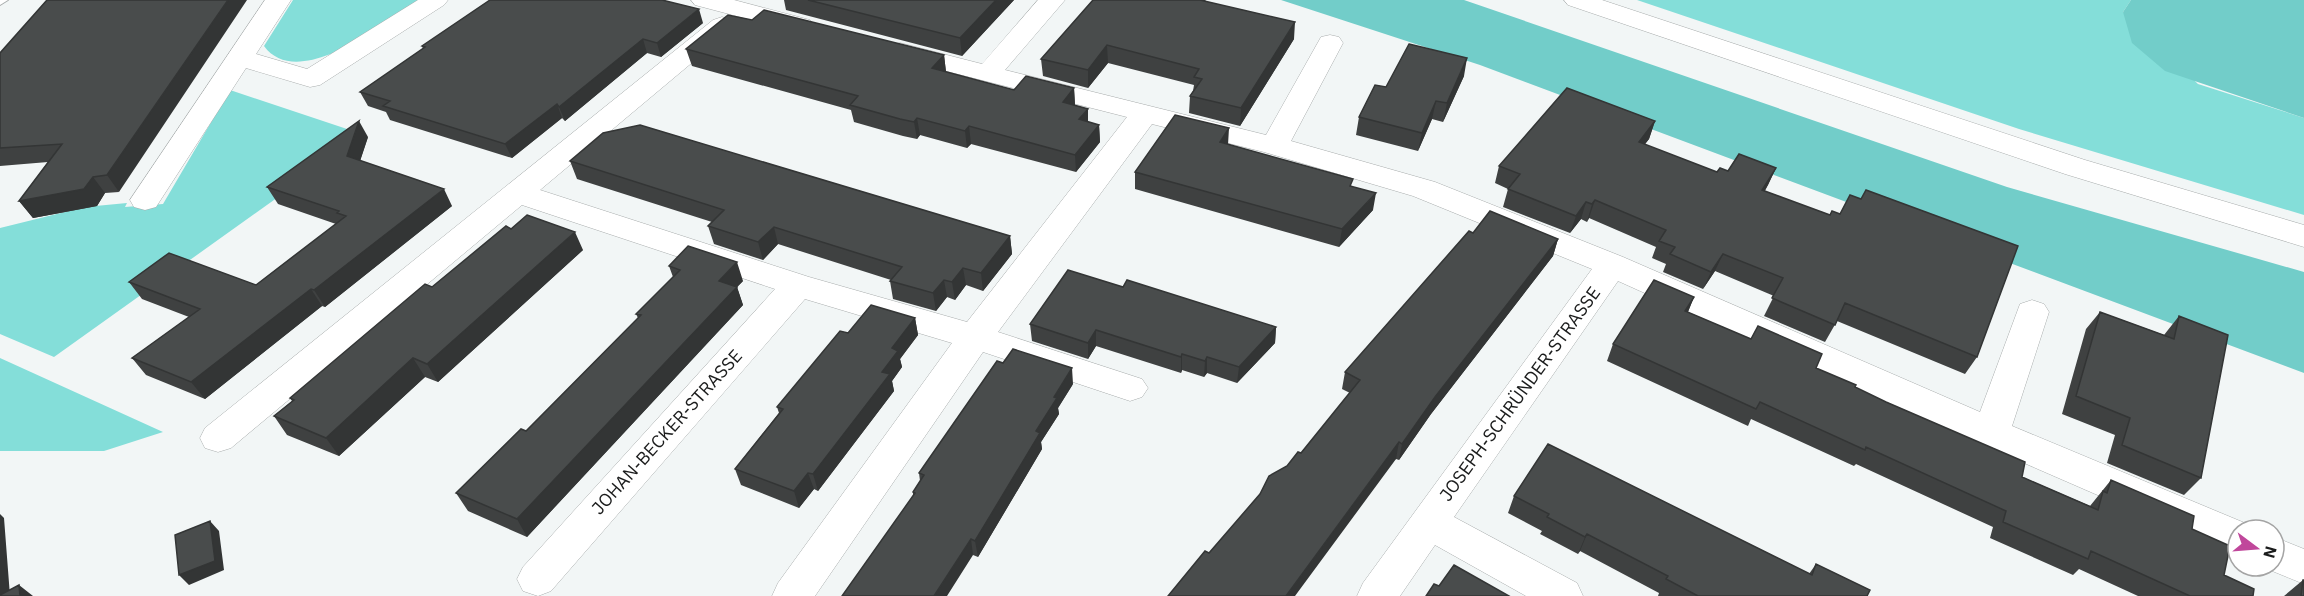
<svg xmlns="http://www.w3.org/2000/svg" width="2304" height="596" viewBox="0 0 2304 596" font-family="'IBM Plex Sans',sans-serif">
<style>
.green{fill:#84ded9}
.forest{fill:#72cdc9}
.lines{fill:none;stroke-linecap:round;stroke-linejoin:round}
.lane-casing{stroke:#a9adad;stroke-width:2}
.street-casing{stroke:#a9adad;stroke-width:1}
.secondary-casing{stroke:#a9adad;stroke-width:1}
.lane{fill:#fff;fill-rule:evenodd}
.street{fill:#fff;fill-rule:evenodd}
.secondary{fill:#fff;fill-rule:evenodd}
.wall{fill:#3f4141}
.shaded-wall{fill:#333535}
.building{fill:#494c4c;stroke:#333535;stroke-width:1.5}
.labels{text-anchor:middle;stroke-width:6;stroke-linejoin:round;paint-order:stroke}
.street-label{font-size:18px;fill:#1b1c1c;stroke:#fff}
</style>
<rect width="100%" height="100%" fill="#f2f6f6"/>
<path class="green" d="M 293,0 L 423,0 C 389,21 298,93 264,46 Z
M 1637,0 L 2131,0 L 2123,12 L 2198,84 L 2304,118 L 2304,215 L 2019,129 Z
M 230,90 L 365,135 L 54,357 L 0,334 L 0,228 L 85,207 L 127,203 L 125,207 L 163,204 Z
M 0,358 L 163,432 L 104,451 L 0,451 Z"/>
<path class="forest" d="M 1281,0 L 1464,0 L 2007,187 L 2304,272 L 2304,373 L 1480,65 Z
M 2131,0 L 2304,0 L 2304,118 L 2165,71 L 2132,43 L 2123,12 Z"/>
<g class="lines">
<defs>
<path id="lane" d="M 0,0 L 8,0 L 0,5 Z"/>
<path id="street" d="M 265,0 L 291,0 L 256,54 L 307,69 L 418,0 L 448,0 L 444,5 L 320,85 L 310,87 L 246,68 L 156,207 L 145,210 L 134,207 L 130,200 Z
M 691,0 L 734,0 L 810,20 L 814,25 L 810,30 L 801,33 L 695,5 Z
M 1038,0 L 1065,0 L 1005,70 L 1266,135 L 1321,37 L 1330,35 L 1339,37 L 1343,43 L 1291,141 L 1435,182 L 1623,257 L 1980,412 L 2020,304 L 2032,300 L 2044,304 L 2049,312 L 2012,426 L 2252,526 L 2254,530 L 2238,530 L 2238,555 L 2224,550 L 1978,443 L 1618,281 L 1454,517 L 1577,583 L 1583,596 L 1526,596 L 1435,545 L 1400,596 L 1357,596 L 1363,583 L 1592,269 L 1413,196 L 1264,152 L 1152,124 L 998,332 L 1142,379 L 1148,388 L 1142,397 L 1130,401 L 983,352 L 815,596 L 772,596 L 778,583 L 952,343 L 805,299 L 551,591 L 538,596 L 523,591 L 517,579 L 523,567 L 775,289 L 522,205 L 231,448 L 218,452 L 205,448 L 200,438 L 205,428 L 713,20 L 722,17 L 731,20 L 735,25 L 731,30 L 540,190 L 809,277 L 967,322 L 1127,117 L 891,57 L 887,51 L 891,45 L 900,43 L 982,64 Z
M 2274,537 L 2304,549 L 2304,584 L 2260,566 L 2274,566 Z"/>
<path id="secondary" d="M 1564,0 L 1602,0 L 2085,160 L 2304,225 L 2304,247 L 2065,174 L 1568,5 Z"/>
</defs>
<use href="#lane" class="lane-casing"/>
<use href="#street" class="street-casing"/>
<use href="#secondary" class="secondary-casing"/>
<use href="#lane" class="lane"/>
<use href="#street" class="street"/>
<use href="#secondary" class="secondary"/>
</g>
<path class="wall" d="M 47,0 L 119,192 L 105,193 L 97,206 L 33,218 L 19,201 L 48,162 L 0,166 L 0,53 Z
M 784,0 L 1014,0 L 962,56 L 786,10 Z
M 1093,0 L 1206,0 L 1205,1 L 1294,39 L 1240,126 L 1189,113 L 1190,96 L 1193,91 L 1194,85 L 1108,63 L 1088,88 L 1043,76 L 1041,59 Z
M 752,20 L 944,55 L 946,72 L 1014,90 L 1074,88 L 1075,105 L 1088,122 L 1099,125 L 1100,142 L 1076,172 L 971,144 L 967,148 L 920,135 L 917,139 L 903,136 L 854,122 L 851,110 L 692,66 L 686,49 Z
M 703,23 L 661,57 L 647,53 L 565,121 L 562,118 L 512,158 L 390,120 L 386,112 L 368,106 L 360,92 L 423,49 L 422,46 Z
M 1464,76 L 1443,122 L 1432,119 L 1418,151 L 1356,135 L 1359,117 L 1386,87 Z
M 1655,121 L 1649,139 L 1644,145 L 1717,172 L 1776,168 L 1765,191 L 1977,357 L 1965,374 L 1837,321 L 1825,342 L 1764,316 L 1774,296 L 1715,271 L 1703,289 L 1663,272 L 1666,264 L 1652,258 L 1656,247 L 1589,218 L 1587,222 L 1581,219 L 1570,233 L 1503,207 L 1508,189 L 1495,183 L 1499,166 Z
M 368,137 L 360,161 L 452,206 L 325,307 L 322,306 L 205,399 L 146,375 L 132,358 L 189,317 L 142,299 L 129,282 L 256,285 L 336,224 L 278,204 L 267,187 Z
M 1228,144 L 1352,186 L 1373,210 L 1339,247 L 1135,189 L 1135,172 Z
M 570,161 L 1010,236 L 1012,254 L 983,291 L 966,285 L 955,300 L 947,297 L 936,311 L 893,299 L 890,281 L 891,280 L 778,244 L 763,260 L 714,244 L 708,226 L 712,222 L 577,179 Z
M 511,229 L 583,250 L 438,382 L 425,377 L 339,456 L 287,435 L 274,416 L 292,401 L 290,398 L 432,287 Z
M 1473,233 L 1558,239 L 1553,256 L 1431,414 L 1399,460 L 1396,459 L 1209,553 L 1287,466 L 1301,453 L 1350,393 L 1342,389 L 1345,372 Z
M 669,266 L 743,281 L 737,287 L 743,305 L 527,537 L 468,511 L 456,493 L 526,431 L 638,318 L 636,314 L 673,277 Z
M 1123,287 L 1276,327 L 1275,343 L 1237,383 L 1207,373 L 1204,377 L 1182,370 L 1181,373 L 1096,346 L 1088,359 L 1032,341 L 1030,324 Z
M 1694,297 L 1688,312 L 1816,368 L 1855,387 L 2022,477 L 2090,506 L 2111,480 L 2192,529 L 2224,575 L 2253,596 L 2138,596 L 2079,569 L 2073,575 L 1990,538 L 1993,527 L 1856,464 L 1854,466 L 1751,419 L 1748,426 L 1607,361 L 1613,344 Z
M 2100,312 L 2164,335 L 2179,316 L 2201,478 L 2184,495 L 2107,463 L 2115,435 L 2062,414 L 2086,329 Z
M 915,318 L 918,335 L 900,359 L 902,367 L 892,381 L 894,391 L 818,491 L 814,489 L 799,508 L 741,485 L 735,469 L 779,413 L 777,407 L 848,333 Z
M 1073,384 L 1058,408 L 1059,414 L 1041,442 L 1042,449 L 978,557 L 973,555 L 913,495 L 913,492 L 920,481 L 919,473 Z
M 1514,496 L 1809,574 L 1816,564 L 1867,596 L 1658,596 L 1659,593 L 1580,551 L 1578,554 L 1540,534 L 1542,531 L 1508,513 Z
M 2303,580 L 2304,596 L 2284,596 Z"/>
<path class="shaded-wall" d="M 228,0 L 247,0 L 119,192 L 107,175 Z
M 996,0 L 1014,0 L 962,56 L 960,38 Z
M 699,9 L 703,23 L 661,57 L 657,43 Z
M 1295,22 L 1294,39 L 1240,126 L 1241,108 Z
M 643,39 L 647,53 L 565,121 L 559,107 Z
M 1107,45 L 1108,63 L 1088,88 L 1088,70 Z
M 944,55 L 946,72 L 932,68 Z
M 1467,58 L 1464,76 L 1443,122 L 1447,103 Z
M 1074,88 L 1075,106 L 1063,102 Z
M 1436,101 L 1432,119 L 1418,151 L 1422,133 Z
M 557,104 L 562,118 L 512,158 L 505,144 Z
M 1088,109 L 1088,126 L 1079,119 Z
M 917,118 L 920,135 L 917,139 L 914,122 Z
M 359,121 L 368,137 L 356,173 L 347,156 Z
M 1655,121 L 1649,139 L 1633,160 L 1639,142 Z
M 1099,125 L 1100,142 L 1076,172 L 1075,155 Z
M 969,126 L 971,144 L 967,148 L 965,131 Z
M 1229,128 L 1228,145 L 1220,142 Z
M 1776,168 L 1768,185 L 1754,207 L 1762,190 Z
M 93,177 L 105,193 L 97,206 L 33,218 L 19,201 Z
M 444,189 L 452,206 L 325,307 L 314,290 Z
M 1376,193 L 1373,210 L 1339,247 L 1342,229 Z
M 1595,200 L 1589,218 L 1587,222 L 1592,204 Z
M 1586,202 L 1581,219 L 1570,233 L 1576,216 Z
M 774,227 L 778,244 L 763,260 L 758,242 Z
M 575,232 L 583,250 L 438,382 L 427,364 Z
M 1010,236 L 1012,254 L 983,291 L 981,273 Z
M 1558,239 L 1553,256 L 1431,414 L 1399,460 L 1402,444 L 1435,397 Z
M 1723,254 L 1715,271 L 1703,289 L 1711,272 Z
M 737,262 L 743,281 L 737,287 L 743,305 L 527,537 L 517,519 L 719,281 Z
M 963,268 L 966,285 L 955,300 L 952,282 Z
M 944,280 L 947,297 L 936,311 L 933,293 Z
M 311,289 L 322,306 L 205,399 L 191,382 Z
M 1694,297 L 1687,314 L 1685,311 Z
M 915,318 L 918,335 L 900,359 L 902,367 L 892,381 L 894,391 L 818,491 L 813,474 L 882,372 L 892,348 Z
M 1276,327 L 1275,343 L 1237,383 L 1239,367 Z
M 1096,330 L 1096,346 L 1088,359 L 1088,343 Z
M 1182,354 L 1182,370 L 1181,373 L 1181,357 Z
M 1207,357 L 1207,373 L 1204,377 L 1205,361 Z
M 413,358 L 425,377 L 339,456 L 326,438 Z
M 1072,368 L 1073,384 L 1058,408 L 1059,414 L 1041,442 L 1042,449 L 978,557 L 975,541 L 1054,397 Z
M 1399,442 L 1396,459 L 1295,596 L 1286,596 Z
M 808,473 L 814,489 L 799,508 L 794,491 Z
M 0,514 L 4,518 L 10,596 L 0,596 Z
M 210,521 L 219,531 L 224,570 L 189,585 L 179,575 Z
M 1587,534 L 1580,551 L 1578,554 L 1585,537 Z
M 971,539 L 973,555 L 947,596 L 934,596 Z
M 19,585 L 33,596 L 20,596 Z"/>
<path class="building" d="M 47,0 L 228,0 L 107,175 L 93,177 L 84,189 L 19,201 L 62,144 L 0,148 L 0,53 Z
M 490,0 L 662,0 L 699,9 L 657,43 L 643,39 L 559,107 L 557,104 L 505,144 L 383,106 L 390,101 L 360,92 L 425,47 L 422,46 Z
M 808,0 L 996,0 L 960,38 Z
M 1093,0 L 1200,0 L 1295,22 L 1241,108 L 1190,96 L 1202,79 L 1194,77 L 1199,69 L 1107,45 L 1088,70 L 1041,59 Z
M 764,10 L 944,55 L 932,68 L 1014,90 L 1026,76 L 1074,88 L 1063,102 L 1088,109 L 1079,119 L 1099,125 L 1075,155 L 969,126 L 965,131 L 917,118 L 914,122 L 900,119 L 850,105 L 858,96 L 686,49 L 728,15 L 752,20 Z
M 1409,44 L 1467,58 L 1447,103 L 1436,101 L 1422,133 L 1359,117 L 1375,85 L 1386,87 Z
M 1567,88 L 1655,121 L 1639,142 L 1717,172 L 1720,168 L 1728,171 L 1739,154 L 1776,168 L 1762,190 L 1830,215 L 1832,211 L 1840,214 L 1850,195 L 1861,199 L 1866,190 L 2018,246 L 1977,357 L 1845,303 L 1835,325 L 1772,298 L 1783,278 L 1723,254 L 1711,272 L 1670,254 L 1675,247 L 1659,241 L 1666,230 L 1595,200 L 1592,204 L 1586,202 L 1576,216 L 1508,189 L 1520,174 L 1499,166 Z
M 1175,115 L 1229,128 L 1220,142 L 1353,179 L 1350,186 L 1376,193 L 1342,229 L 1135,172 Z
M 359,121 L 347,156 L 444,189 L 314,290 L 311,289 L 191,382 L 132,358 L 200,309 L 129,282 L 169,253 L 256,285 L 346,216 L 337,213 L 339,211 L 267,187 Z
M 640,125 L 1010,236 L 981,273 L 963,268 L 952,282 L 944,280 L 933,293 L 890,281 L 902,267 L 774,227 L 758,242 L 708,226 L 724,210 L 570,161 L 603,133 Z
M 1490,211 L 1558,239 L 1435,397 L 1402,444 L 1399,442 L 1286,596 L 1168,596 L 1205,551 L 1209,553 L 1260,494 L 1269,476 L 1287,466 L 1298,452 L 1301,453 L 1360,380 L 1345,372 L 1469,231 L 1473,233 Z
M 527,215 L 575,232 L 427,364 L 413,358 L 326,438 L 274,416 L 294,400 L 290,398 L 425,284 L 432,287 L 506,226 L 511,229 Z
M 688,246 L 737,262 L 719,281 L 737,287 L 517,519 L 456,493 L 521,429 L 526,431 L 641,315 L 636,314 L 680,270 L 669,266 Z
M 1068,270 L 1123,287 L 1127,280 L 1276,327 L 1239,367 L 1207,357 L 1205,361 L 1182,354 L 1181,357 L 1096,330 L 1088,343 L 1030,324 Z
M 1654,280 L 1694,297 L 1685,311 L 1751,339 L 1758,326 L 1822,354 L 1816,368 L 1856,385 L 1855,387 L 1886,402 L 2025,462 L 2022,477 L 2098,510 L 2103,491 L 2107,493 L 2111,480 L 2194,516 L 2192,529 L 2230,546 L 2224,575 L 2254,589 L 2253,596 L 2190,596 L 2091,551 L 2088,559 L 2003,522 L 2006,511 L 1866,447 L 1865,450 L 1760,402 L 1756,409 L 1613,344 Z
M 871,305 L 915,318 L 892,348 L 898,351 L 882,372 L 890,374 L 813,474 L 808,473 L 794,491 L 735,469 L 783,409 L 777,407 L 840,331 L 848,333 Z
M 2100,312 L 2174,339 L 2179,316 L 2228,335 L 2201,478 L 2122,445 L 2130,418 L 2076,396 Z
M 1013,349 L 1072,368 L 1054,397 L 1057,398 L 1036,431 L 1040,433 L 975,541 L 971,539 L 934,596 L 842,596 L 915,493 L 913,492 L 924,475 L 919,473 L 997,361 L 1003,363 Z
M 1548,444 L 1812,575 L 1816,564 L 1870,590 L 1867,596 L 1698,596 L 1666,579 L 1668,576 L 1587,534 L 1585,537 L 1547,517 L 1549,514 L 1514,496 Z
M 210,521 L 215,561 L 179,575 L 175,535 Z
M 1454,565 L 1509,596 L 1426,596 L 1434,584 L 1439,586 Z
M 2303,580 L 2304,580 L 2304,596 L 2301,596 Z
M 19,585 L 20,596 L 0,596 L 0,595 Z"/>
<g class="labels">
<g class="street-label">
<text transform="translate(1520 394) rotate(-54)" y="6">JOSEPH-SCHRÜNDER-STRASSE</text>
<text transform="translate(667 432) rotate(-48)" y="6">JOHAN-BECKER-STRASSE</text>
</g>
</g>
<g transform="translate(2256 548) rotate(106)"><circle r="28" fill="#ffffff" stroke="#a4a4a4" stroke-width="1.5"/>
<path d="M0-4.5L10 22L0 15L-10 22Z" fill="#c0479b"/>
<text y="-9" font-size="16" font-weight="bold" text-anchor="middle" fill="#1b1c1c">N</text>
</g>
</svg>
